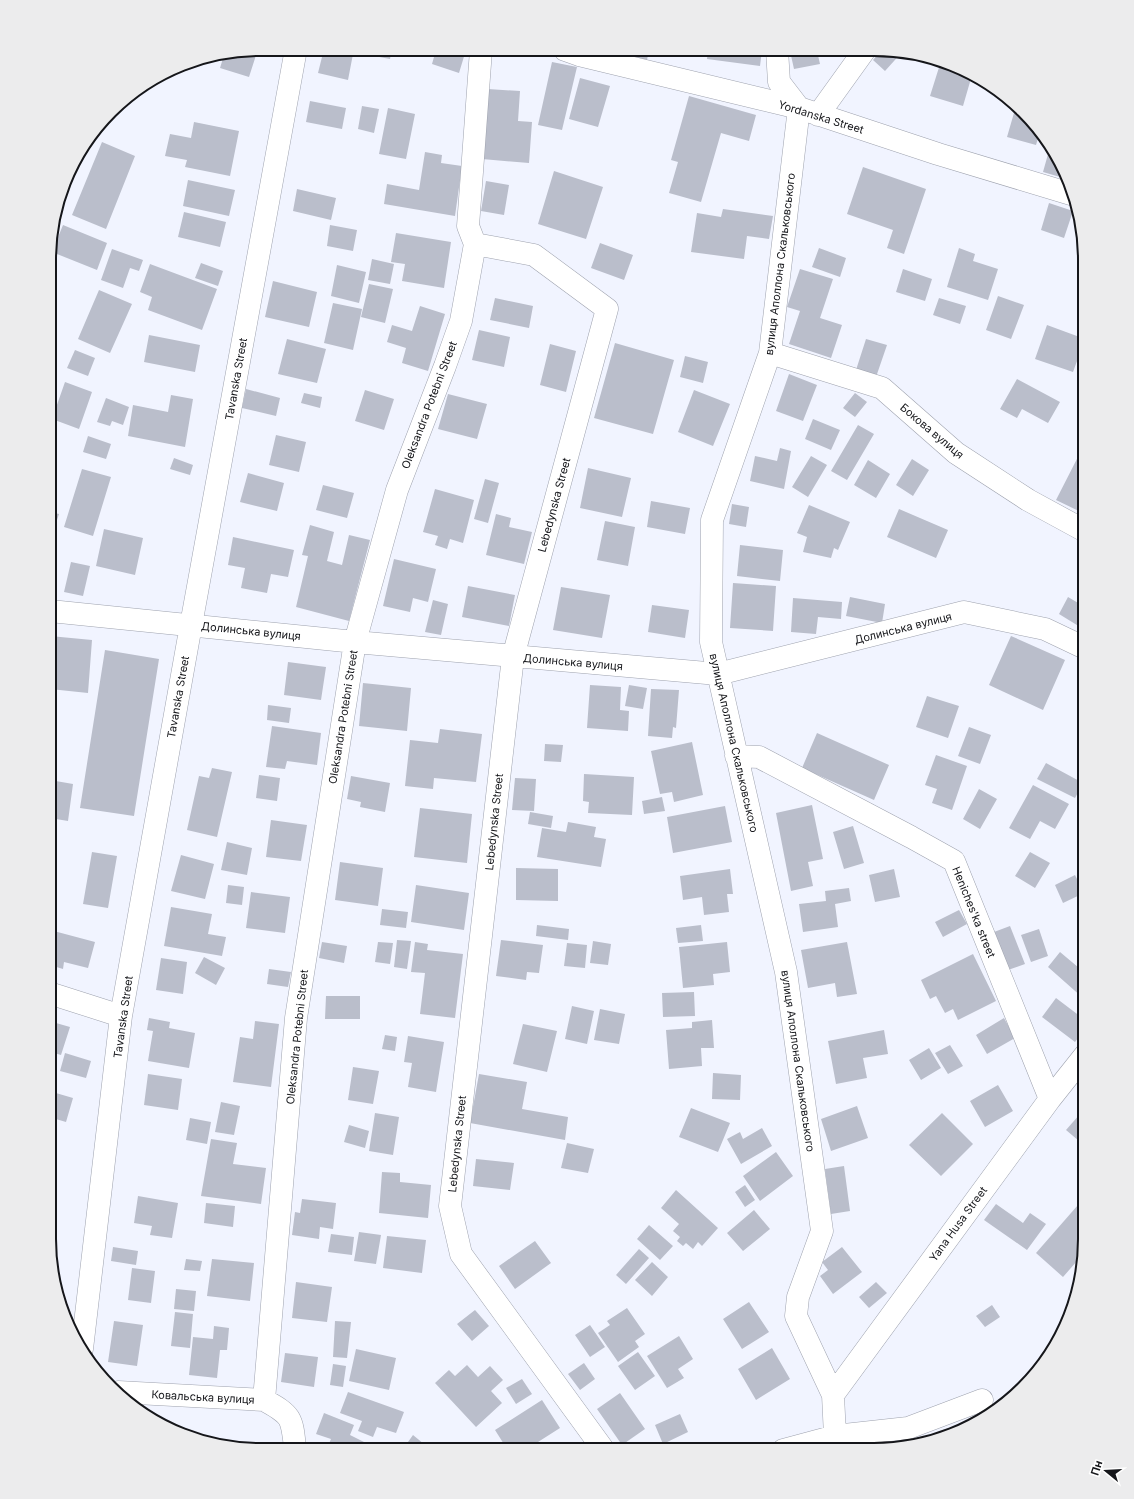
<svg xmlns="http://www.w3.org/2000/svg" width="1134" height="1499" viewBox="0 0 1134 1499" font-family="Inter,sans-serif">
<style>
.building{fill:#babecb}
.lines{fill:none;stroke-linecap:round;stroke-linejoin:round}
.minor-casing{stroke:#9ea2ae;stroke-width:23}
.minor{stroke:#fff;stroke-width:22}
.labels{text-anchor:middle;stroke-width:3;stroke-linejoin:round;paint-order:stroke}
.street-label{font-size:11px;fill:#15161a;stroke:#fff}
.rim{fill:none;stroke:#15161a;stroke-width:2}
</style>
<rect width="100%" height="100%" fill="#f1f4ff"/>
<path class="building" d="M 258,49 L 249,77 L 220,68 L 224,55 Z
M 324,49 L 332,49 L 353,54 L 348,80 L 318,73 Z
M 359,49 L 392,49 L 390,59 L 358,53 Z
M 436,50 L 466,50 L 459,73 L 432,64 Z
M 632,50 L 649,50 L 647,60 L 631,56 Z
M 708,50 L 762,50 L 760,66 L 707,59 Z
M 790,51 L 817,51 L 820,64 L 794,69 Z
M 881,51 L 903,51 L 885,71 L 873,60 Z
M 941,61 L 954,65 L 972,75 L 963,106 L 930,96 Z
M 552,62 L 577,67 L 562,130 L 538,125 Z
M 580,78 L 610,86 L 598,127 L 569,119 Z
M 488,89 L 520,91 L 518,121 L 532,122 L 529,163 L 482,159 Z
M 689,96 L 756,115 L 749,141 L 721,133 L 701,202 L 669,193 L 678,162 L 671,160 Z
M 310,101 L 346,108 L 342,129 L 306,122 Z
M 362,106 L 379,109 L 374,133 L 358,129 Z
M 1016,106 L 1033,121 L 1040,132 L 1036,145 L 1007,137 Z
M 388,108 L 415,114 L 406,159 L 379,154 Z
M 194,122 L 239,131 L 230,176 L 185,167 L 187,160 L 165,156 L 170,134 L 191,138 Z
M 102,142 L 135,156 L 106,229 L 72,215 Z
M 1050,147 L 1063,166 L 1060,177 L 1043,172 Z
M 425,152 L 442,155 L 441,163 L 462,166 L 455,216 L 384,204 L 387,184 L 419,190 Z
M 863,167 L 926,189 L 904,254 L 887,248 L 893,230 L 847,214 Z
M 554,171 L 603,187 L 586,239 L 538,224 Z
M 188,180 L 235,190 L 229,216 L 183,206 Z
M 486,181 L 509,185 L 504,215 L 481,211 Z
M 297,189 L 336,198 L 331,220 L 293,211 Z
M 1049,203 L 1073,211 L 1064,238 L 1041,230 Z
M 723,209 L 773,216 L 769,239 L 747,236 L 744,259 L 691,252 L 697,213 L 721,217 Z
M 184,212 L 226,222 L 220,247 L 178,237 Z
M 63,225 L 107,243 L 97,270 L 52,252 Z
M 330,225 L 357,230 L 353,251 L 327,246 Z
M 396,233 L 451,242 L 444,288 L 402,281 L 405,264 L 391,262 Z
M 1082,241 L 1085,258 L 1077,255 Z
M 600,243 L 633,255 L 624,280 L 591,268 Z
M 819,248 L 846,258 L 840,277 L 812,267 Z
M 959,248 L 975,254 L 973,261 L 998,269 L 988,300 L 947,287 Z
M 112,249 L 143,260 L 139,271 L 130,268 L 123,288 L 101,280 Z
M 372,259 L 394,264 L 390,284 L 368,280 Z
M 201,263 L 223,271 L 218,286 L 195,278 Z
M 150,264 L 217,289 L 202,330 L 148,310 L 152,297 L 140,292 Z
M 337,265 L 366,272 L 359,303 L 331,296 Z
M 800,269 L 833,279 L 820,318 L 842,325 L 831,358 L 789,344 L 800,311 L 787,307 Z
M 903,269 L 932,279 L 925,301 L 896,292 Z
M 273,281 L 317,292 L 309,327 L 265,317 Z
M 369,284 L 393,289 L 385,323 L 361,317 Z
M 99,290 L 132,304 L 110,353 L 78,339 Z
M 998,296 L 1024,305 L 1011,339 L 986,330 Z
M 495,298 L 533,306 L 529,328 L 490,320 Z
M 939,298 L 966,306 L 960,324 L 933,315 Z
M 333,303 L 362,309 L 353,350 L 324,343 Z
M 420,306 L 445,314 L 428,371 L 402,363 L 406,348 L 387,342 L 392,325 L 412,331 Z
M 1047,325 L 1085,339 L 1073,372 L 1035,359 Z
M 479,330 L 510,337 L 504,367 L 472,360 Z
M 149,335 L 200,345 L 195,372 L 144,362 Z
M 287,339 L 326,349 L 317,383 L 278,374 Z
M 866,339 L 887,345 L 876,377 L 856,370 Z
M 615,343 L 674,360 L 653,434 L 594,418 Z
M 550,344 L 576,351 L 566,392 L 540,385 Z
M 75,350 L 95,358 L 88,376 L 67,368 Z
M 685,356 L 708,362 L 703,383 L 680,377 Z
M 789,374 L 817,385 L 803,421 L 776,411 Z
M 1017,379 L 1060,402 L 1048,423 L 1022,409 L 1017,418 L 1000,409 Z
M 65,382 L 92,392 L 79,429 L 52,419 Z
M 246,389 L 280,398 L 276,416 L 242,408 Z
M 365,390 L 394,399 L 384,430 L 355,421 Z
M 694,390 L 730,404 L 713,446 L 678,432 Z
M 304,393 L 322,397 L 320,408 L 301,403 Z
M 855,393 L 867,402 L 855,417 L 843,408 Z
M 448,394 L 487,404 L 477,439 L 438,429 Z
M 171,395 L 193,399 L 185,447 L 128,436 L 133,405 L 168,412 Z
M 106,398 L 129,407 L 123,425 L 112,421 L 110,426 L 97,422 Z
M 813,419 L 840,430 L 831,450 L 805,439 Z
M 858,425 L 874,434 L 847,480 L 831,471 Z
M 276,435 L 306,442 L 299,472 L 269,465 Z
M 88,436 L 111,444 L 106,459 L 83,452 Z
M 780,448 L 791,451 L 784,489 L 750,481 L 755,456 L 777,461 Z
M 1081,451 L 1085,453 L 1085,514 L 1056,500 Z
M 811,456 L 827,465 L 808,497 L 792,487 Z
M 174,458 L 193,465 L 190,475 L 170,469 Z
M 912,459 L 929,470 L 913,496 L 896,485 Z
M 868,460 L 890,474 L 876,498 L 854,485 Z
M 588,468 L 631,478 L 622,517 L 580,508 Z
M 82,469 L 111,477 L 93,536 L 64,527 Z
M 248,473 L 284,483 L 277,511 L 240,502 Z
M 485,479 L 499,483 L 488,523 L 474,519 Z
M 323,485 L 354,493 L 347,518 L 316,510 Z
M 435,489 L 474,500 L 463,543 L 450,539 L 447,549 L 435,545 L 438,536 L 423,532 Z
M 651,501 L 690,508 L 685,534 L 647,527 Z
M 732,504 L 749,507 L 746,527 L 729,524 Z
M 809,505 L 850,522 L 838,550 L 834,548 L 831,558 L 803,552 L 807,537 L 797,533 Z
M 899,509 L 948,530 L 936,558 L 887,537 Z
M 50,512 L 59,514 L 52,535 L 50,534 Z
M 496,514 L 511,518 L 509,527 L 532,532 L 524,564 L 486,555 Z
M 605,521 L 635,527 L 628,566 L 597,560 Z
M 310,525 L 334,532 L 327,561 L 342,565 L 349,535 L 370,540 L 349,621 L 296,607 L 308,556 L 302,555 Z
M 104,529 L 143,538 L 135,575 L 96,566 Z
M 233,537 L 294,550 L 288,577 L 271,574 L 267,593 L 241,588 L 245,568 L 228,565 Z
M 740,545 L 783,550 L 780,581 L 737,576 Z
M 394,559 L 436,569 L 428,602 L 413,598 L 410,612 L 383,606 Z
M 71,562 L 90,566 L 83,596 L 64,592 Z
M 733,583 L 776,586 L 773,631 L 730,628 Z
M 468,586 L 515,595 L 509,626 L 462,617 Z
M 561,587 L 610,595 L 602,638 L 553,630 Z
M 850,597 L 885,604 L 882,623 L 846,616 Z
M 1068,597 L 1085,607 L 1085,630 L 1059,614 Z
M 793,598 L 842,602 L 841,619 L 818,617 L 816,634 L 791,632 Z
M 433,600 L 448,604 L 441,635 L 425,632 Z
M 652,605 L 689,610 L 685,638 L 648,632 Z
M 50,636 L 92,640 L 88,693 L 50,689 Z
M 1011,636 L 1065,660 L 1043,710 L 989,685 Z
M 105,650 L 159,659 L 134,816 L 80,808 Z
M 288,662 L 326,667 L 321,700 L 284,695 Z
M 363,683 L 411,688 L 407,731 L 359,726 Z
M 590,685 L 621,687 L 620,710 L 629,711 L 628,731 L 587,728 Z
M 629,685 L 647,688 L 643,709 L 625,706 Z
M 651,689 L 679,690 L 676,728 L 673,727 L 672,738 L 648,736 Z
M 927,696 L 959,706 L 948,738 L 916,727 Z
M 268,705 L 291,708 L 289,723 L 267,720 Z
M 272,726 L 321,733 L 317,765 L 287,761 L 285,769 L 266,767 Z
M 969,727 L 991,735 L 980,764 L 958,756 Z
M 440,729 L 482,734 L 476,782 L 434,778 L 433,789 L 405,786 L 410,740 L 438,743 Z
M 817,733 L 889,765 L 874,800 L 802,768 Z
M 692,742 L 703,795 L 674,802 L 672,792 L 660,794 L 651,751 Z
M 545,744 L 563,745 L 561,762 L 544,761 Z
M 936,755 L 967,766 L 952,810 L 932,803 L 937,789 L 925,785 Z
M 1046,763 L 1083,783 L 1075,798 L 1037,779 Z
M 212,768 L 232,772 L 217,837 L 187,830 L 199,776 L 209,778 Z
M 584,774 L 634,777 L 632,815 L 588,813 L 589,802 L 583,801 Z
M 259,775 L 280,778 L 277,801 L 256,798 Z
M 351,776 L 390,783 L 385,812 L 360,807 L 361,802 L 347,799 Z
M 515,778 L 536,779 L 534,811 L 512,810 Z
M 50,780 L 73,784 L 68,821 L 50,818 Z
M 1033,785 L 1069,804 L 1055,829 L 1040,821 L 1030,839 L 1009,828 Z
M 979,789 L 997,799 L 980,829 L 963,819 Z
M 662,797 L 665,811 L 644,814 L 642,801 Z
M 812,805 L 823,859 L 808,862 L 813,886 L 791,891 L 776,813 Z
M 725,806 L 732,842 L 673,853 L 667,817 Z
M 420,808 L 472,814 L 467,863 L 414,857 Z
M 530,812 L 553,816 L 551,828 L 528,824 Z
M 271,820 L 307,825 L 301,861 L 266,857 Z
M 568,822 L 596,827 L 594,837 L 606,839 L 601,867 L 537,857 L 542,828 L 566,832 Z
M 853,826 L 864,863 L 844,869 L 833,832 Z
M 227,842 L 252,848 L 247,875 L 221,870 Z
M 92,852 L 117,856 L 108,908 L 83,904 Z
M 1030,852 L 1050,863 L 1035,888 L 1015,876 Z
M 181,855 L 214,864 L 205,899 L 171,891 Z
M 340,862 L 383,868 L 378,906 L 335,900 Z
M 516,868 L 558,869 L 558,901 L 516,900 Z
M 730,869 L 733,894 L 727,894 L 729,912 L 704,915 L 702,897 L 683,900 L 680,876 Z
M 894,869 L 900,897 L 875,902 L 869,875 Z
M 1075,875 L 1084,893 L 1063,903 L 1055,885 Z
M 228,885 L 244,887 L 242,905 L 226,903 Z
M 416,885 L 469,893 L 464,930 L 411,922 Z
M 849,888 L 851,901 L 835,904 L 838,927 L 803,932 L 799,904 L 826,901 L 825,891 Z
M 251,892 L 290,897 L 285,933 L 246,928 Z
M 171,907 L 212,914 L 208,934 L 226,937 L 222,956 L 164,946 Z
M 382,909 L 408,912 L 406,928 L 380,925 Z
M 959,910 L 967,924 L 943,937 L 935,922 Z
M 537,925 L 569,929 L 568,940 L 536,936 Z
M 701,925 L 703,941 L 678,943 L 676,928 Z
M 1010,926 L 1025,964 L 1008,970 L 994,932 Z
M 1039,929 L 1048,956 L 1031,962 L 1021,935 Z
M 50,930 L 95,942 L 88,968 L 64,962 L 63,969 L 50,965 Z
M 397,940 L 411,941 L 407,969 L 394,967 Z
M 501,940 L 543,945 L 539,973 L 527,972 L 526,980 L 496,976 Z
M 593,941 L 611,944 L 608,965 L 590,963 Z
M 322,942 L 347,946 L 344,963 L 319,958 Z
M 378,942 L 393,943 L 390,964 L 375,962 Z
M 415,942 L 428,944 L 427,950 L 463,954 L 455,1018 L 420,1014 L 425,973 L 411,972 Z
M 727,942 L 730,972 L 713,974 L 714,985 L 683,988 L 679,947 Z
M 847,942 L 857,994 L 837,997 L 835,983 L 808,988 L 801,950 Z
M 567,943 L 587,945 L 585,968 L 564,966 Z
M 1060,952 L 1085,973 L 1085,996 L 1083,998 L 1048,967 Z
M 1085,953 L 1085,965 L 1079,960 Z
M 973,954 L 996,1001 L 958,1020 L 953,1009 L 945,1013 L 936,996 L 930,999 L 921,980 Z
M 204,957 L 225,968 L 216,985 L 195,973 Z
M 161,958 L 187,962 L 183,994 L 156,990 Z
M 269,969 L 291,972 L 288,987 L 267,984 Z
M 694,992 L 695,1016 L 663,1017 L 662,993 Z
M 326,996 L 360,996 L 360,1019 L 325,1019 Z
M 1056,998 L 1085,1020 L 1085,1029 L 1075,1042 L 1042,1017 Z
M 572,1006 L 594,1011 L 587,1044 L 565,1039 Z
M 600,1009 L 625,1014 L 619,1044 L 594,1040 Z
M 149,1018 L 170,1022 L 169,1028 L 195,1033 L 189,1068 L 148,1061 L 153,1031 L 147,1030 Z
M 1004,1018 L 1015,1038 L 987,1054 L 976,1035 Z
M 712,1020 L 714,1048 L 701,1048 L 702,1066 L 669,1069 L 666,1030 L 692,1028 L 692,1022 Z
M 49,1021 L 70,1027 L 61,1055 L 54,1053 L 52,1063 L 49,1062 Z
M 255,1021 L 279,1024 L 271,1087 L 233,1082 L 240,1037 L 253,1039 Z
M 523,1024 L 557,1031 L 547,1072 L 513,1064 Z
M 884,1030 L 888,1054 L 863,1058 L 867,1078 L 836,1084 L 828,1041 Z
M 385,1035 L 397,1037 L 395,1051 L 382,1049 Z
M 408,1036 L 444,1042 L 436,1092 L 408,1087 L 412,1063 L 404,1062 Z
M 950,1045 L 963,1066 L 948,1074 L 935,1053 Z
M 929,1048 L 941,1068 L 921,1080 L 909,1060 Z
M 65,1053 L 91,1061 L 86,1078 L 60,1071 Z
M 353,1067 L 379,1071 L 373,1104 L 348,1100 Z
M 713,1073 L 741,1075 L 740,1100 L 712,1099 Z
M 148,1074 L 182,1079 L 178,1110 L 144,1105 Z
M 479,1074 L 527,1082 L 522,1109 L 568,1117 L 565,1140 L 470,1123 Z
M 998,1085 L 1013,1111 L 985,1127 L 970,1101 Z
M 49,1091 L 73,1098 L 66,1122 L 49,1117 Z
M 221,1102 L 240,1106 L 234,1135 L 215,1132 Z
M 857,1106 L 868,1138 L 831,1151 L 821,1119 Z
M 691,1108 L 730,1123 L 718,1152 L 679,1137 Z
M 375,1113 L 399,1117 L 393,1155 L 369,1151 Z
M 942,1113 L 973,1144 L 941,1176 L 909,1145 Z
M 1080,1114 L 1085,1118 L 1085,1146 L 1066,1130 Z
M 190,1118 L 211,1122 L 207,1144 L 186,1140 Z
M 349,1125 L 369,1131 L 365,1148 L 344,1142 Z
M 762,1128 L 772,1146 L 741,1164 L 727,1139 L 740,1132 L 743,1139 Z
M 211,1139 L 237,1143 L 233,1164 L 266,1168 L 261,1204 L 201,1196 Z
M 567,1143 L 594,1149 L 588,1173 L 561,1168 Z
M 776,1152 L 793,1176 L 760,1201 L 743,1176 Z
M 476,1159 L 514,1163 L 510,1190 L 473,1186 Z
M 844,1166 L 850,1211 L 831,1214 L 825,1169 Z
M 382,1172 L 400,1173 L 400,1182 L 431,1185 L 428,1218 L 379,1213 Z
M 745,1185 L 755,1200 L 745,1207 L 735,1192 Z
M 676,1190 L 718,1228 L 702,1246 L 698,1242 L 693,1249 L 686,1243 L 683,1246 L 677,1241 L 680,1237 L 673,1231 L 679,1224 L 661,1208 Z
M 138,1196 L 178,1203 L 172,1238 L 150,1235 L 152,1226 L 134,1223 Z
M 302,1199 L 336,1203 L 333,1229 L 320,1227 L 319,1239 L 292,1235 L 295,1212 L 300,1213 Z
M 206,1203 L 235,1206 L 233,1227 L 204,1223 Z
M 996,1204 L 1023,1223 L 1030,1213 L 1046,1224 L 1027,1250 L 984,1220 Z
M 1078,1205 L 1085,1211 L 1084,1253 L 1063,1277 L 1036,1253 Z
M 754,1210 L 770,1229 L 743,1251 L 727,1233 Z
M 649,1225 L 673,1246 L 660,1260 L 637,1239 Z
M 359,1232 L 381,1235 L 376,1264 L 354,1261 Z
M 331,1234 L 354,1237 L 352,1255 L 328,1252 Z
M 387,1236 L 426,1240 L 422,1273 L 383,1268 Z
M 535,1241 L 551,1263 L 515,1289 L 499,1266 Z
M 113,1247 L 138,1251 L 136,1265 L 111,1261 Z
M 842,1247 L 862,1272 L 833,1294 L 820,1276 L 828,1270 L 822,1262 Z
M 639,1249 L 649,1258 L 626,1284 L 616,1275 Z
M 186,1259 L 202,1261 L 200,1271 L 184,1270 Z
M 212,1259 L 254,1263 L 250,1301 L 207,1296 Z
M 652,1262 L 668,1277 L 652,1296 L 635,1280 Z
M 132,1268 L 155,1271 L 151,1303 L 128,1300 Z
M 296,1282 L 332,1287 L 327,1322 L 292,1318 Z
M 876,1282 L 887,1293 L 869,1308 L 859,1297 Z
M 176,1289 L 196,1291 L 194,1311 L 174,1309 Z
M 749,1302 L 769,1332 L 742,1349 L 723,1319 Z
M 992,1305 L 1000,1317 L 985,1327 L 976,1316 Z
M 627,1308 L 645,1334 L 635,1341 L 639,1347 L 618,1362 L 598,1333 L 610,1325 L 607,1321 Z
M 475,1310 L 489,1326 L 472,1341 L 457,1324 Z
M 175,1312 L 193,1314 L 190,1348 L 171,1346 Z
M 114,1321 L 143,1325 L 137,1366 L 108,1362 Z
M 335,1321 L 351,1322 L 347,1358 L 333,1357 Z
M 590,1325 L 605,1347 L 590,1357 L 575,1335 Z
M 214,1326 L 229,1328 L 227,1350 L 220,1350 L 217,1378 L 189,1375 L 193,1337 L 213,1339 Z
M 679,1336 L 693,1359 L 678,1369 L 684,1378 L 667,1388 L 647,1356 Z
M 772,1348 L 790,1379 L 756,1400 L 738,1369 Z
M 356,1349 L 396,1358 L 389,1390 L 349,1381 Z
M 638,1352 L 655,1376 L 635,1390 L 618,1366 Z
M 285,1353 L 318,1357 L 314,1387 L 281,1382 Z
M 584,1363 L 595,1379 L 580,1390 L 568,1374 Z
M 333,1364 L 346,1366 L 343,1387 L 330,1385 Z
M 467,1365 L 478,1377 L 490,1366 L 503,1380 L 491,1391 L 502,1403 L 476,1427 L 435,1383 L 449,1370 L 455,1376 Z
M 522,1379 L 532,1394 L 516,1404 L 506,1388 Z
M 348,1392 L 404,1412 L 396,1433 L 377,1427 L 373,1437 L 358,1431 L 362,1421 L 340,1413 Z
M 620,1393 L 645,1429 L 622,1445 L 597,1409 Z
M 542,1400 L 560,1428 L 527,1449 L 507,1449 L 495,1430 Z
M 324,1413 L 354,1425 L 350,1435 L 368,1444 L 366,1449 L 327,1448 L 331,1439 L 316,1434 Z
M 680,1414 L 688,1432 L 663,1444 L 655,1425 Z
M 413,1435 L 430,1449 L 403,1449 Z"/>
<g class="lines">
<defs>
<path id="minor" d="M 565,50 L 579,55 L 799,108 L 938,154 L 1074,195
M 777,50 L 779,82 L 799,108 L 770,353 L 712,520 L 711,642 L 786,972 L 822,1231 L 798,1297 L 796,1316 L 833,1395 L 835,1436
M 818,115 L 864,51
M 475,244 L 534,255 L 607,309 L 513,657 L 450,1206 L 461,1254 L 603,1449
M 770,353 L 882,388 L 956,453 L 1028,500 L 1085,531
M 50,611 L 355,642 L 718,674 L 964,612 L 1045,629 L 1085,648
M 736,756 L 759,757 L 911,837 L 954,861 L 1050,1099
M 49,993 L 121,1016
M 82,1349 L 121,1016 L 191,625 L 296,49
M 118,1392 L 264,1400 C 292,1415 292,1418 295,1448
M 833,1395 L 1050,1099 L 1085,1055
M 264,1400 L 296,1018 L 355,642 L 397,490 L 445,366 L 461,321 L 475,244 L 468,226 L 481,50
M 783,1450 L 835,1436 L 908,1428 L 982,1400"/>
</defs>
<use href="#minor" class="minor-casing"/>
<use href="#minor" class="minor"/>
</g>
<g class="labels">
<g class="street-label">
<text transform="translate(821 117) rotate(17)" y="4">Yordanska Street</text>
<text transform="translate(780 264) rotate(-83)" y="4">вулиця Аполлона Скальковського</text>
<text transform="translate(236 379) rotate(-80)" y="4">Tavanska Street</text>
<text transform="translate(429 405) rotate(-69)" y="4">Oleksandra Potebni Street</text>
<text transform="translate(932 431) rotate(40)" y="4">Бокова вулиця</text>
<text transform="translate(554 505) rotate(-75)" y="4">Lebedynska Street</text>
<text transform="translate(903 628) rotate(-14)" y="4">Долинська вулиця</text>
<text transform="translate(251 631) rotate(6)" y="4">Долинська вулиця</text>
<text transform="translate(573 662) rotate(5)" y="4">Долинська вулиця</text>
<text transform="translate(178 697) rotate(-80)" y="4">Tavanska Street</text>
<text transform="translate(343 717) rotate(-81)" y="4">Oleksandra Potebni Street</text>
<text transform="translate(734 743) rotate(77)" y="4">вулиця Аполлона Скальковського</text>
<text transform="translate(494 822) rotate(-84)" y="4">Lebedynska Street</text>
<text transform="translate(974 912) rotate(68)" y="4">Heniches'ka street</text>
<text transform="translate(123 1017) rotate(-82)" y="4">Tavanska Street</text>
<text transform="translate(297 1037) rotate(-84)" y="4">Oleksandra Potebni Street</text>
<text transform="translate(798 1061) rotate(82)" y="4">вулиця Аполлона Скальковського</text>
<text transform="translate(457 1144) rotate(-84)" y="4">Lebedynska Street</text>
<text transform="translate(958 1224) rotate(-54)" y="4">Yana Husa Street</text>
<text transform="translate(203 1397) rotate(3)" y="4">Ковальська вулиця</text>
</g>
</g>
<path d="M0 0H1134V1499H0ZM260 56H874A204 204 0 0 1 1078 260V1239A204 204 0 0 1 874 1443H260A204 204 0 0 1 56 1239V260A204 204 0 0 1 260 56Z" fill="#ececed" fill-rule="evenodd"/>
<path class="rim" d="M260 56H874A204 204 0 0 1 1078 260V1239A204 204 0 0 1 874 1443H260A204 204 0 0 1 56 1239V260A204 204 0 0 1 260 56Z"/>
<g transform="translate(1106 1471) rotate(288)" stroke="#ffffff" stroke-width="3" paint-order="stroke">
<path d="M0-3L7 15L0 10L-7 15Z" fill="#15161a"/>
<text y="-6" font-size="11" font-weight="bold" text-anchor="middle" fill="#15161a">Пн</text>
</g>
</svg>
